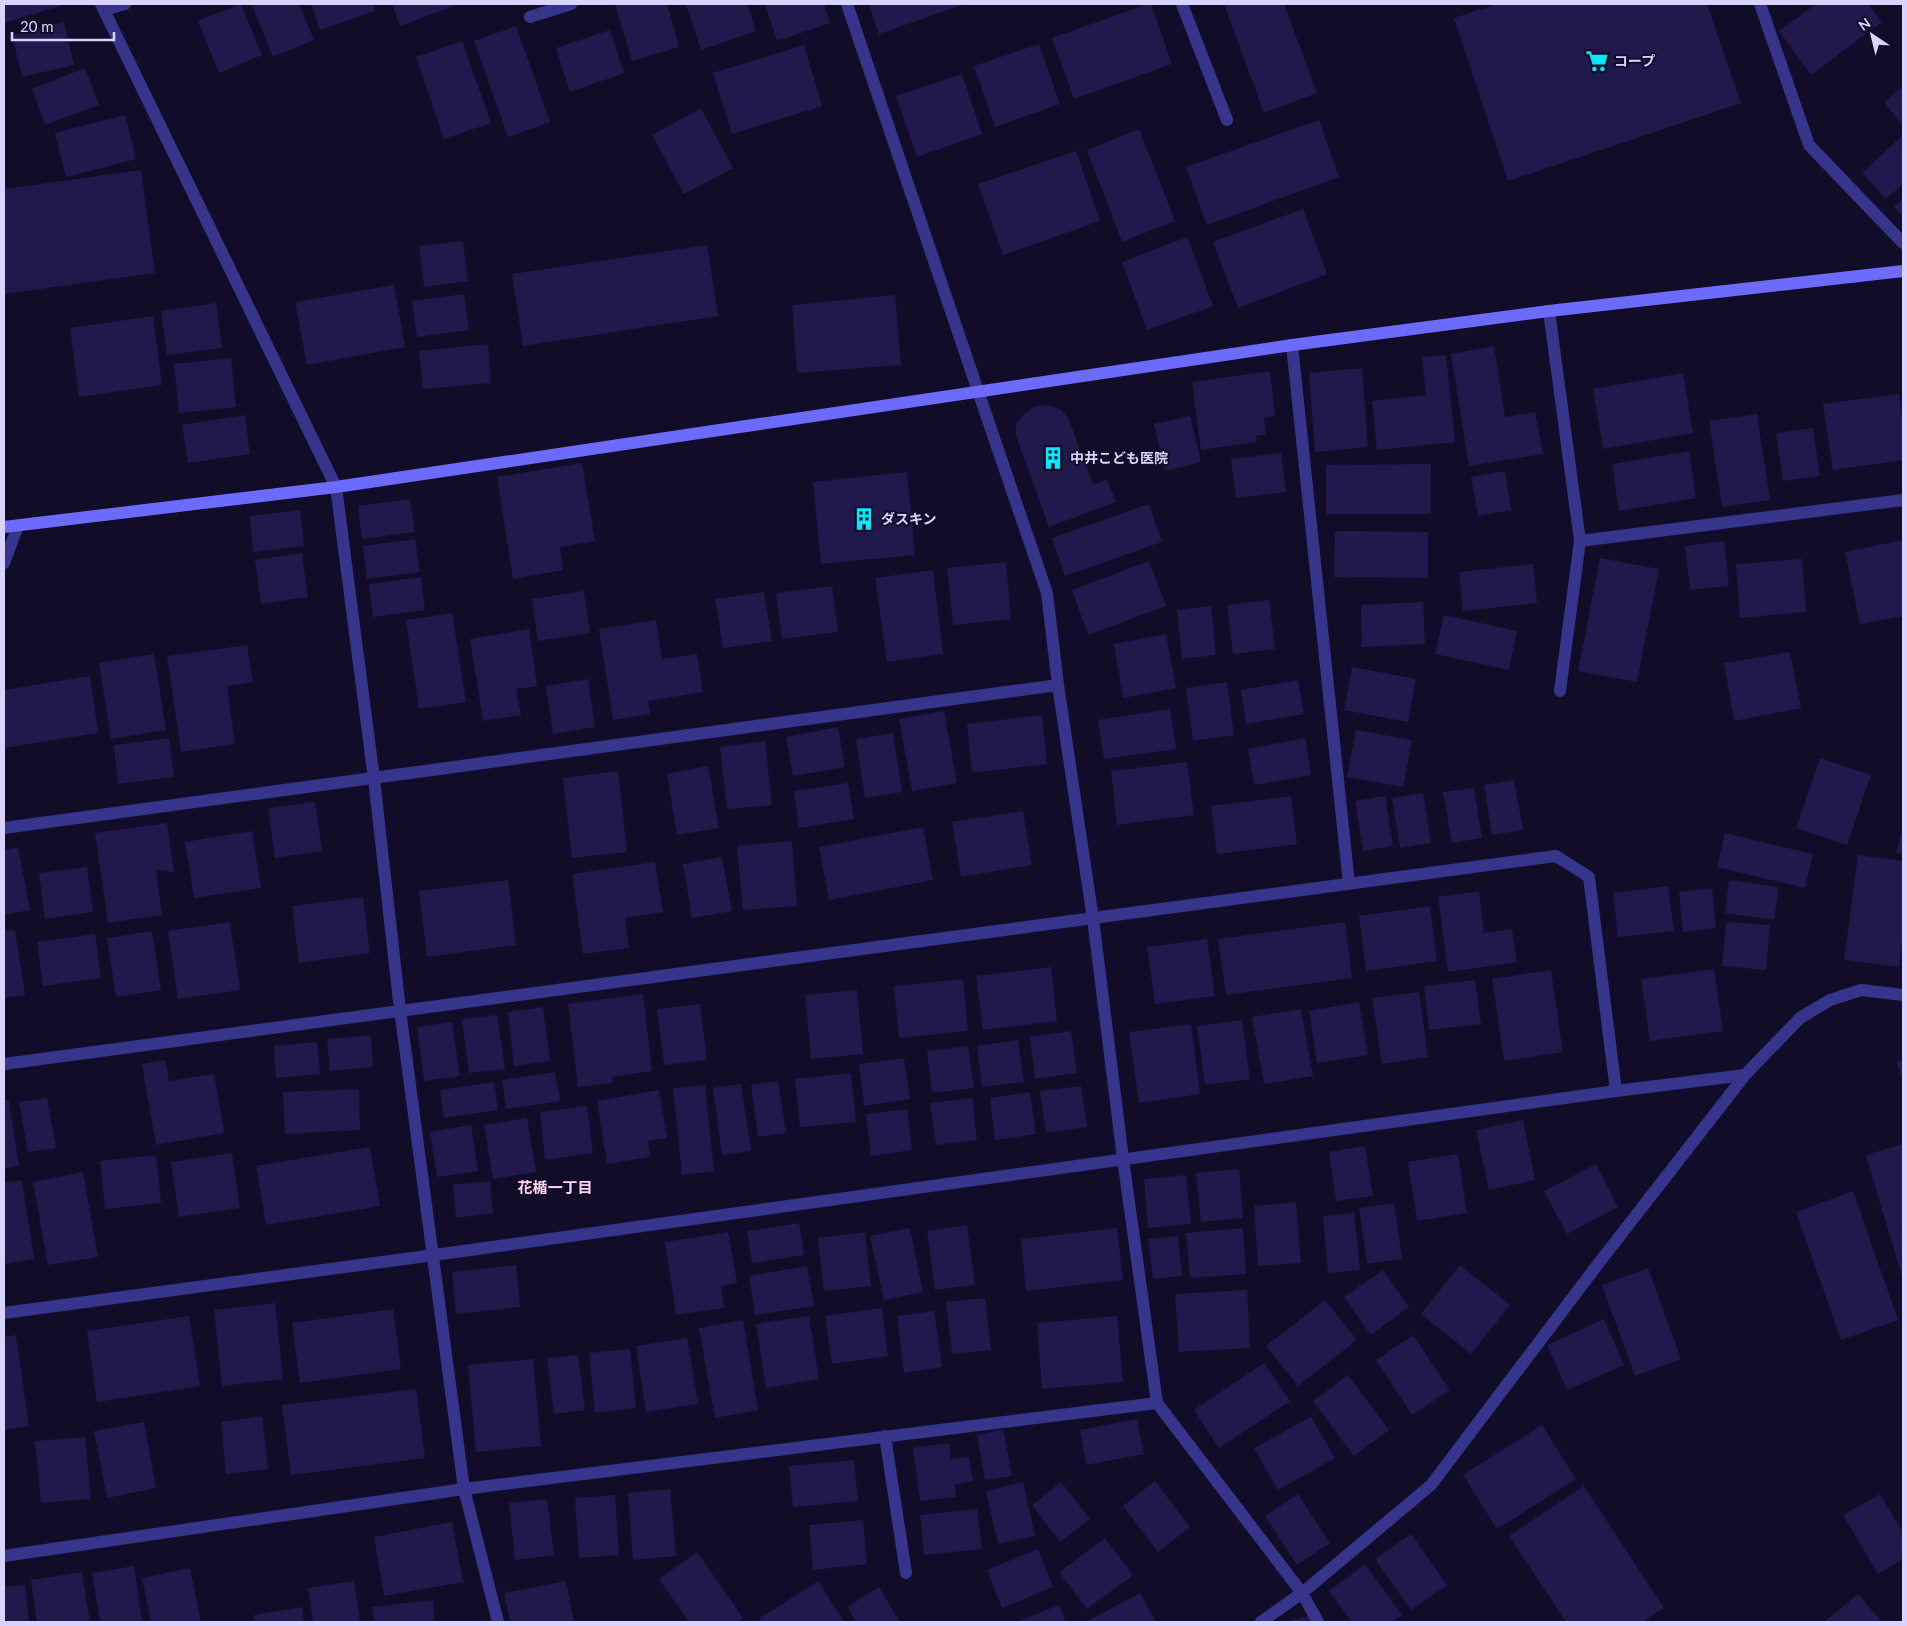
<svg xmlns="http://www.w3.org/2000/svg" width="1907" height="1626" viewBox="0 0 1907 1626" font-family="Lato,'Noto Sans JP',sans-serif">
<style>
.building{fill:#21184b}
.lines{fill:none;stroke-linecap:round;stroke-linejoin:round}
.lane{stroke:#36348b;stroke-width:12}
.street{stroke:#36348b;stroke-width:12}
.secondary{stroke:#6d6bff;stroke-width:12}
.labels{text-anchor:middle;stroke-width:4;stroke-linejoin:round;paint-order:stroke}
.poi-label{font-size:14px;font-weight:bold;fill:#d9d4ff;stroke:#110d28;text-anchor:start}
.neighbourhood-label{font-size:15px;font-weight:bold;fill:#ffd6f1;stroke:#110d28}
</style>
<rect width="100%" height="100%" fill="#110d28"/>
<path class="building" d="M 4,4 L 59,4 L 60,6 L 4,23 Z
M 241,4 L 262,55 L 219,73 L 198,21 Z
M 259,4 L 299,4 L 314,40 L 273,57 L 252,6 Z
M 311,4 L 373,4 L 375,11 L 320,30 Z
M 392,4 L 453,4 L 454,6 L 400,26 Z
M 615,4 L 667,4 L 679,47 L 632,61 Z
M 686,4 L 747,4 L 756,31 L 701,50 Z
M 765,4 L 824,4 L 830,23 L 777,41 Z
M 869,4 L 965,4 L 879,34 Z
M 1148,4 L 1151,4 L 1172,64 L 1074,99 L 1052,38 Z
M 1224,4 L 1284,4 L 1317,93 L 1264,113 Z
M 1497,4 L 1707,4 L 1741,103 L 1508,181 L 1454,18 Z
M 1816,4 L 1868,4 L 1882,22 L 1811,75 L 1779,31 Z
M 64,22 L 74,65 L 22,77 L 12,35 Z
M 516,26 L 550,122 L 508,137 L 474,41 Z
M 610,30 L 624,73 L 570,92 L 556,48 Z
M 462,41 L 491,123 L 444,139 L 416,57 Z
M 1039,44 L 1060,104 L 995,127 L 974,66 Z
M 804,45 L 822,106 L 732,134 L 713,73 Z
M 85,68 L 99,105 L 45,125 L 32,89 Z
M 962,74 L 982,134 L 917,157 L 896,96 Z
M 1903,86 L 1903,126 L 1884,102 Z
M 701,108 L 733,168 L 684,194 L 652,135 Z
M 125,115 L 136,159 L 66,177 L 55,133 Z
M 1319,120 L 1339,177 L 1207,225 L 1186,167 Z
M 1139,129 L 1175,221 L 1122,242 L 1087,150 Z
M 1902,136 L 1903,184 L 1886,199 L 1862,173 Z
M 1076,151 L 1100,221 L 1003,255 L 978,184 Z
M 141,170 L 155,273 L 4,294 L 4,189 Z
M 1903,198 L 1903,217 L 1894,207 Z
M 1303,209 L 1327,274 L 1238,308 L 1213,242 Z
M 1187,237 L 1213,306 L 1147,330 L 1122,262 Z
M 463,241 L 468,281 L 424,287 L 419,246 Z
M 707,245 L 718,316 L 523,346 L 512,274 Z
M 394,285 L 405,347 L 307,365 L 295,302 Z
M 464,294 L 469,330 L 417,337 L 412,301 Z
M 895,295 L 901,365 L 797,373 L 792,305 Z
M 216,303 L 222,348 L 167,355 L 161,311 Z
M 153,316 L 162,385 L 79,397 L 70,328 Z
M 488,344 L 491,383 L 423,389 L 419,351 Z
M 1494,346 L 1505,417 L 1535,412 L 1543,454 L 1469,466 L 1451,354 Z
M 1446,355 L 1455,442 L 1377,450 L 1372,401 L 1426,395 L 1422,357 Z
M 231,358 L 236,407 L 179,413 L 174,364 Z
M 1362,368 L 1368,447 L 1315,452 L 1309,373 Z
M 1270,371 L 1275,416 L 1264,418 L 1266,434 L 1256,436 L 1256,442 L 1201,450 L 1192,382 Z
M 1683,373 L 1693,433 L 1603,449 L 1593,389 Z
M 1899,394 L 1903,424 L 1903,460 L 1833,470 L 1823,404 Z
M 1046,405 L 1059,409 L 1068,417 L 1093,485 L 1107,479 L 1116,502 L 1049,527 L 1016,436 L 1016,424 L 1024,414 L 1034,407 Z
M 1757,414 L 1770,500 L 1722,507 L 1709,421 Z
M 245,415 L 250,454 L 188,463 L 182,425 Z
M 1190,416 L 1201,462 L 1165,471 L 1154,424 Z
M 1813,428 L 1820,476 L 1783,481 L 1776,433 Z
M 1689,451 L 1696,498 L 1619,511 L 1612,464 Z
M 1281,453 L 1286,492 L 1236,498 L 1231,459 Z
M 582,463 L 595,541 L 560,547 L 563,570 L 513,579 L 497,477 Z
M 1431,464 L 1431,514 L 1326,514 L 1326,465 Z
M 1505,471 L 1511,510 L 1478,516 L 1471,477 Z
M 907,472 L 915,555 L 821,564 L 813,482 Z
M 410,499 L 415,532 L 362,539 L 358,506 Z
M 1149,504 L 1162,542 L 1065,576 L 1052,538 Z
M 300,510 L 304,546 L 253,552 L 250,516 Z
M 1335,531 L 1428,532 L 1428,578 L 1334,577 Z
M 415,539 L 420,572 L 367,579 L 363,546 Z
M 1903,540 L 1903,616 L 1860,624 L 1845,552 Z
M 1724,541 L 1729,586 L 1690,590 L 1685,546 Z
M 302,553 L 308,597 L 261,604 L 255,560 Z
M 1600,558 L 1659,569 L 1637,682 L 1578,671 Z
M 1802,559 L 1806,612 L 1740,618 L 1736,564 Z
M 1149,561 L 1166,606 L 1088,635 L 1072,590 Z
M 1006,562 L 1011,619 L 953,625 L 947,568 Z
M 1533,564 L 1537,603 L 1463,611 L 1459,572 Z
M 933,570 L 943,654 L 887,662 L 875,578 Z
M 421,577 L 425,610 L 373,617 L 369,584 Z
M 832,586 L 838,632 L 782,639 L 776,593 Z
M 584,591 L 590,633 L 538,641 L 532,599 Z
M 764,592 L 772,641 L 723,648 L 715,599 Z
M 1269,600 L 1275,649 L 1233,654 L 1227,605 Z
M 1423,602 L 1425,644 L 1362,647 L 1361,605 Z
M 1211,606 L 1216,655 L 1182,659 L 1177,610 Z
M 452,613 L 466,702 L 419,709 L 406,620 Z
M 1444,615 L 1517,631 L 1509,670 L 1435,654 Z
M 656,620 L 662,659 L 697,654 L 703,692 L 648,701 L 650,714 L 613,720 L 599,629 Z
M 529,629 L 537,686 L 516,689 L 521,715 L 483,721 L 470,639 Z
M 1166,634 L 1176,688 L 1123,698 L 1114,644 Z
M 247,645 L 253,682 L 227,686 L 235,744 L 181,752 L 167,656 Z
M 1790,652 L 1801,708 L 1734,721 L 1724,663 Z
M 154,654 L 166,730 L 111,739 L 99,663 Z
M 1352,667 L 1416,679 L 1408,722 L 1344,710 Z
M 90,676 L 98,733 L 4,748 L 4,690 Z
M 588,679 L 595,727 L 553,734 L 546,686 Z
M 1298,680 L 1304,714 L 1246,724 L 1241,690 Z
M 1227,682 L 1234,735 L 1193,741 L 1186,688 Z
M 1170,709 L 1176,749 L 1104,759 L 1098,720 Z
M 944,711 L 957,783 L 912,791 L 899,719 Z
M 1042,715 L 1047,764 L 972,773 L 967,724 Z
M 838,727 L 845,767 L 793,776 L 786,737 Z
M 1356,730 L 1412,740 L 1403,787 L 1347,777 Z
M 893,733 L 902,792 L 865,798 L 856,739 Z
M 169,738 L 174,777 L 118,784 L 114,745 Z
M 1305,738 L 1311,775 L 1254,785 L 1248,749 Z
M 765,741 L 772,805 L 727,809 L 720,747 Z
M 1820,758 L 1871,775 L 1847,845 L 1796,828 Z
M 1187,762 L 1194,815 L 1117,825 L 1111,771 Z
M 708,766 L 719,828 L 677,835 L 667,774 Z
M 618,771 L 627,852 L 572,858 L 563,778 Z
M 1514,780 L 1523,830 L 1492,835 L 1484,785 Z
M 848,783 L 854,819 L 799,828 L 794,791 Z
M 1474,788 L 1482,838 L 1452,843 L 1443,792 Z
M 1423,793 L 1431,843 L 1400,848 L 1392,798 Z
M 1291,796 L 1297,844 L 1217,854 L 1211,806 Z
M 1385,796 L 1393,846 L 1363,851 L 1355,801 Z
M 315,802 L 322,851 L 275,858 L 268,808 Z
M 1023,811 L 1032,865 L 961,877 L 952,822 Z
M 167,823 L 174,872 L 156,870 L 162,915 L 108,923 L 95,833 Z
M 923,827 L 933,880 L 829,900 L 819,847 Z
M 1903,827 L 1903,855 L 1896,853 Z
M 252,831 L 261,888 L 194,898 L 185,842 Z
M 1725,833 L 1813,854 L 1805,888 L 1717,867 Z
M 792,841 L 797,906 L 743,910 L 737,846 Z
M 18,847 L 30,910 L 4,915 L 4,850 Z
M 1858,855 L 1903,861 L 1903,935 L 1899,967 L 1844,960 Z
M 722,857 L 732,911 L 692,918 L 683,864 Z
M 655,862 L 663,912 L 625,918 L 629,948 L 583,954 L 572,874 Z
M 87,867 L 93,912 L 45,919 L 39,873 Z
M 508,880 L 516,945 L 427,957 L 419,891 Z
M 1729,880 L 1779,887 L 1774,920 L 1725,913 Z
M 1668,886 L 1674,931 L 1618,937 L 1613,893 Z
M 1712,888 L 1716,928 L 1683,932 L 1679,892 Z
M 1479,891 L 1484,933 L 1512,929 L 1517,962 L 1448,972 L 1438,897 Z
M 363,897 L 370,953 L 299,963 L 292,906 Z
M 1430,906 L 1437,961 L 1366,971 L 1359,916 Z
M 230,922 L 240,990 L 178,999 L 168,931 Z
M 1345,922 L 1352,978 L 1226,995 L 1218,939 Z
M 1726,922 L 1770,925 L 1766,970 L 1722,966 Z
M 15,930 L 25,995 L 4,998 L 4,931 Z
M 152,931 L 161,990 L 116,997 L 107,938 Z
M 95,934 L 101,978 L 43,986 L 37,942 Z
M 1207,939 L 1215,996 L 1155,1004 L 1147,947 Z
M 1051,967 L 1057,1021 L 983,1030 L 976,976 Z
M 1714,969 L 1723,1031 L 1650,1041 L 1641,979 Z
M 1551,970 L 1563,1052 L 1504,1061 L 1492,979 Z
M 963,979 L 968,1031 L 899,1038 L 894,986 Z
M 1475,980 L 1481,1024 L 1429,1030 L 1424,986 Z
M 857,990 L 863,1054 L 811,1059 L 805,995 Z
M 1419,992 L 1428,1057 L 1382,1064 L 1372,998 Z
M 643,994 L 652,1071 L 612,1077 L 613,1083 L 578,1087 L 568,1004 Z
M 1359,1002 L 1368,1055 L 1317,1063 L 1309,1011 Z
M 700,1004 L 707,1060 L 664,1065 L 657,1009 Z
M 543,1007 L 550,1061 L 514,1066 L 508,1012 Z
M 1301,1009 L 1313,1076 L 1264,1084 L 1252,1017 Z
M 497,1015 L 505,1069 L 469,1073 L 462,1019 Z
M 1242,1020 L 1250,1079 L 1205,1085 L 1197,1026 Z
M 452,1022 L 460,1076 L 424,1081 L 417,1027 Z
M 1191,1024 L 1200,1094 L 1139,1103 L 1129,1032 Z
M 1071,1031 L 1077,1073 L 1035,1079 L 1030,1037 Z
M 371,1035 L 373,1067 L 330,1071 L 327,1039 Z
M 1018,1040 L 1024,1082 L 982,1087 L 977,1046 Z
M 317,1042 L 320,1074 L 276,1078 L 274,1046 Z
M 968,1046 L 974,1088 L 932,1093 L 927,1051 Z
M 904,1058 L 910,1099 L 864,1106 L 859,1064 Z
M 165,1060 L 169,1081 L 214,1074 L 224,1133 L 156,1145 L 142,1064 Z
M 1903,1060 L 1903,1082 L 1897,1062 Z
M 555,1072 L 560,1101 L 506,1109 L 502,1080 Z
M 851,1073 L 856,1122 L 800,1127 L 795,1079 Z
M 778,1081 L 786,1133 L 758,1137 L 751,1085 Z
M 494,1082 L 498,1110 L 444,1118 L 440,1090 Z
M 741,1084 L 751,1151 L 722,1155 L 713,1088 Z
M 705,1085 L 714,1171 L 682,1175 L 673,1088 Z
M 1081,1086 L 1087,1127 L 1046,1133 L 1040,1091 Z
M 359,1089 L 360,1130 L 285,1134 L 283,1092 Z
M 659,1090 L 667,1138 L 648,1141 L 650,1157 L 607,1164 L 597,1101 Z
M 1030,1092 L 1036,1134 L 995,1140 L 990,1098 Z
M 47,1098 L 56,1148 L 28,1152 L 19,1102 Z
M 972,1098 L 977,1140 L 936,1145 L 930,1103 Z
M 4,1100 L 9,1100 L 19,1166 L 4,1169 Z
M 587,1106 L 593,1153 L 545,1160 L 540,1112 Z
M 907,1109 L 912,1150 L 871,1156 L 866,1114 Z
M 527,1118 L 536,1172 L 493,1179 L 484,1125 Z
M 1523,1120 L 1535,1180 L 1489,1190 L 1476,1130 Z
M 471,1125 L 478,1171 L 437,1177 L 430,1132 Z
M 1903,1144 L 1903,1280 L 1866,1155 Z
M 1365,1146 L 1373,1196 L 1336,1201 L 1329,1152 Z
M 370,1147 L 380,1206 L 266,1225 L 256,1166 Z
M 232,1153 L 240,1208 L 179,1217 L 171,1162 Z
M 1458,1154 L 1467,1213 L 1417,1221 L 1408,1162 Z
M 156,1155 L 161,1203 L 105,1209 L 100,1161 Z
M 1596,1164 L 1618,1207 L 1567,1234 L 1544,1191 Z
M 1239,1169 L 1243,1218 L 1201,1222 L 1196,1173 Z
M 83,1172 L 98,1257 L 48,1265 L 33,1182 Z
M 1186,1175 L 1191,1224 L 1148,1228 L 1144,1179 Z
M 22,1180 L 34,1259 L 4,1264 L 4,1182 Z
M 490,1181 L 493,1213 L 456,1218 L 453,1185 Z
M 1853,1191 L 1898,1320 L 1841,1340 L 1796,1212 Z
M 1296,1202 L 1301,1263 L 1258,1266 L 1254,1206 Z
M 1394,1203 L 1402,1259 L 1367,1264 L 1359,1208 Z
M 1354,1213 L 1360,1270 L 1328,1273 L 1323,1216 Z
M 799,1223 L 804,1255 L 752,1263 L 747,1231 Z
M 967,1225 L 975,1285 L 935,1290 L 927,1231 Z
M 910,1228 L 923,1292 L 884,1300 L 870,1236 Z
M 1117,1228 L 1123,1280 L 1026,1291 L 1021,1239 Z
M 1243,1228 L 1246,1274 L 1190,1278 L 1186,1233 Z
M 728,1232 L 737,1283 L 721,1286 L 724,1308 L 676,1315 L 665,1242 Z
M 865,1232 L 871,1286 L 824,1291 L 818,1238 Z
M 1178,1236 L 1182,1276 L 1153,1279 L 1148,1239 Z
M 516,1265 L 520,1307 L 456,1314 L 452,1272 Z
M 1460,1265 L 1510,1305 L 1471,1354 L 1421,1314 Z
M 807,1266 L 814,1306 L 755,1315 L 749,1276 Z
M 1648,1268 L 1681,1359 L 1635,1376 L 1602,1285 Z
M 1383,1270 L 1409,1307 L 1371,1335 L 1344,1297 Z
M 1247,1290 L 1250,1348 L 1179,1352 L 1175,1294 Z
M 985,1298 L 991,1350 L 952,1354 L 946,1302 Z
M 1325,1300 L 1357,1340 L 1298,1386 L 1266,1346 Z
M 275,1303 L 283,1379 L 222,1386 L 214,1310 Z
M 882,1308 L 888,1356 L 832,1364 L 825,1316 Z
M 393,1309 L 401,1369 L 300,1383 L 292,1323 Z
M 934,1311 L 942,1367 L 904,1373 L 897,1316 Z
M 189,1316 L 200,1386 L 97,1402 L 87,1331 Z
M 809,1316 L 819,1379 L 766,1388 L 756,1324 Z
M 1117,1316 L 1123,1382 L 1042,1389 L 1037,1323 Z
M 1604,1319 L 1624,1365 L 1567,1390 L 1547,1345 Z
M 743,1320 L 758,1410 L 715,1418 L 699,1328 Z
M 16,1335 L 29,1426 L 4,1430 L 4,1337 Z
M 1413,1335 L 1450,1390 L 1412,1415 L 1376,1360 Z
M 687,1338 L 698,1404 L 646,1412 L 636,1346 Z
M 630,1349 L 636,1408 L 595,1413 L 589,1353 Z
M 578,1355 L 585,1410 L 554,1414 L 547,1358 Z
M 533,1359 L 541,1446 L 476,1452 L 468,1365 Z
M 1264,1363 L 1290,1401 L 1219,1448 L 1194,1410 Z
M 1348,1375 L 1389,1430 L 1354,1456 L 1313,1401 Z
M 416,1389 L 425,1458 L 291,1475 L 282,1405 Z
M 262,1416 L 268,1469 L 226,1474 L 221,1422 Z
M 1311,1417 L 1335,1458 L 1278,1490 L 1254,1448 Z
M 1137,1419 L 1144,1454 L 1086,1465 L 1080,1430 Z
M 144,1422 L 156,1488 L 107,1498 L 94,1431 Z
M 1542,1425 L 1576,1479 L 1497,1529 L 1463,1475 Z
M 1003,1429 L 1012,1476 L 985,1480 L 977,1435 Z
M 85,1437 L 91,1499 L 41,1503 L 35,1441 Z
M 949,1443 L 951,1459 L 969,1457 L 973,1481 L 955,1484 L 956,1497 L 920,1501 L 913,1448 Z
M 854,1460 L 858,1501 L 793,1507 L 789,1466 Z
M 1155,1481 L 1190,1527 L 1158,1552 L 1123,1506 Z
M 1023,1482 L 1035,1536 L 998,1544 L 986,1491 Z
M 1061,1482 L 1090,1519 L 1060,1542 L 1032,1505 Z
M 1584,1486 L 1664,1608 L 1642,1622 L 1566,1622 L 1509,1536 Z
M 670,1489 L 676,1556 L 633,1560 L 628,1493 Z
M 1298,1494 L 1330,1543 L 1297,1565 L 1265,1516 Z
M 1880,1494 L 1903,1533 L 1903,1559 L 1878,1574 L 1843,1515 Z
M 615,1495 L 619,1555 L 579,1558 L 575,1498 Z
M 547,1499 L 554,1555 L 515,1560 L 509,1503 Z
M 977,1509 L 982,1549 L 924,1555 L 920,1515 Z
M 863,1520 L 867,1564 L 813,1570 L 809,1525 Z
M 452,1522 L 463,1582 L 384,1596 L 374,1537 Z
M 1411,1534 L 1447,1585 L 1411,1610 L 1375,1559 Z
M 1105,1538 L 1133,1575 L 1087,1609 L 1059,1572 Z
M 1038,1549 L 1053,1587 L 1002,1608 L 987,1570 Z
M 697,1552 L 743,1618 L 737,1622 L 689,1622 L 659,1579 Z
M 1365,1564 L 1402,1615 L 1392,1622 L 1352,1622 L 1329,1591 Z
M 134,1566 L 142,1622 L 100,1622 L 92,1573 Z
M 190,1568 L 201,1622 L 151,1622 L 142,1578 Z
M 82,1572 L 90,1622 L 37,1622 L 31,1580 Z
M 354,1581 L 360,1622 L 313,1622 L 308,1588 Z
M 566,1581 L 574,1622 L 510,1622 L 504,1593 Z
M 818,1581 L 844,1622 L 761,1622 L 759,1619 Z
M 25,1585 L 29,1622 L 4,1622 L 4,1587 Z
M 879,1587 L 900,1622 L 856,1622 L 847,1607 Z
M 1140,1593 L 1156,1622 L 1086,1622 Z
M 1858,1594 L 1882,1622 L 1824,1622 Z
M 433,1600 L 435,1622 L 374,1622 L 372,1607 Z
M 1059,1605 L 1066,1622 L 1016,1622 Z
M 302,1607 L 304,1622 L 255,1622 L 254,1615 Z
M 1309,1616 L 1310,1622 L 1285,1622 Z"/>
<g class="lines">
<path class="lane" d="M 101,4 L 336,487 L 374,779 L 400,1010 L 464,1489 L 498,1622
M 1182,4 L 1227,120
M 1760,4 L 1809,145 L 1903,243
M 104,10 L 125,4
M 530,17 L 571,4
M 1549,311 L 1580,541 L 1560,691
M 1292,345 L 1349,884
M 1580,541 L 1903,500
M 4,563 L 18,526
M 4,828 L 1058,685
M 4,1064 L 1556,856 L 1589,877 L 1616,1091
M 1157,1403 L 1302,1593 L 1318,1622
M 885,1436 L 906,1573
M 4,1556 L 464,1489 L 1157,1403 L 1123,1159 L 1093,919 L 1058,685 L 1047,593 L 978,391
M 1261,1622 L 1302,1593 L 1431,1485 L 1598,1264 L 1745,1075 L 1800,1018 L 1830,1000 L 1861,990 L 1903,995"/>
<path class="street" d="M 847,4 L 978,391
M 4,1313 L 434,1255 L 1616,1091 L 1745,1075"/>
<path class="secondary" d="M 4,527 L 336,487 L 1292,345 L 1549,311 L 1903,271"/>
</g>
<defs>
<symbol id="supermarket-bare" viewBox="-9 -9 18 18"><path d="M-6-5.5h2.5l.6 2H6L4.5 2H-2.5L-4.4-4H-6ZM-1.5 3.2a1.3 1.3 0 1 0 .1 0ZM3 3.2a1.3 1.3 0 1 0 .1 0Z" fill="#00eaff" stroke="#110d28" stroke-width="2.5" paint-order="stroke"/></symbol>
<symbol id="building-bare" viewBox="-9 -9 18 18"><path d="M-4-6H4V6H1V3H-1V6H-4ZM-2.5-4.3h1.7v1.8h-1.7ZM.8-4.3h1.7v1.8H.8ZM-2.5-1h1.7V.8h-1.7ZM.8-1h1.7V.8H.8Z" fill="#00eaff" stroke="#110d28" stroke-width="2.5" paint-order="stroke"/></symbol>
</defs>
<g fill-rule="evenodd">
<use href="#supermarket-bare" x="1581" y="45" width="32" height="32"/>
<use href="#building-bare" x="1037" y="442" width="32" height="32"/>
<use href="#building-bare" x="848" y="503" width="32" height="32"/>
</g>
<g class="labels">
<g class="poi-label">
<text x="1614" y="66">コープ</text>
<text x="1070" y="463">中井こども医院</text>
<text x="881" y="524">ダスキン</text>
</g>
<g class="neighbourhood-label">
<text x="555" y="1193">花楯一丁目</text>
</g>
</g>
<rect width="1907" height="1626" fill="none" stroke="#d9d4ff" stroke-width="10"/>
<g transform="translate(1872 35) rotate(325)" stroke="#110d28" stroke-width="4" paint-order="stroke">
<path d="M0-4L9 19L0 12L-9 19Z" fill="#d9d4ff"/>
<text y="-8" font-size="14" font-weight="bold" text-anchor="middle" fill="#d9d4ff">N</text>
</g>
<path d="M12 32v8h102v-8" fill="none" stroke="#d9d4ff" stroke-width="2.5"/>
<text x="20" y="32" font-size="15" fill="#d9d4ff" stroke="#110d28" stroke-width="4" paint-order="stroke">20 m</text>
</svg>
